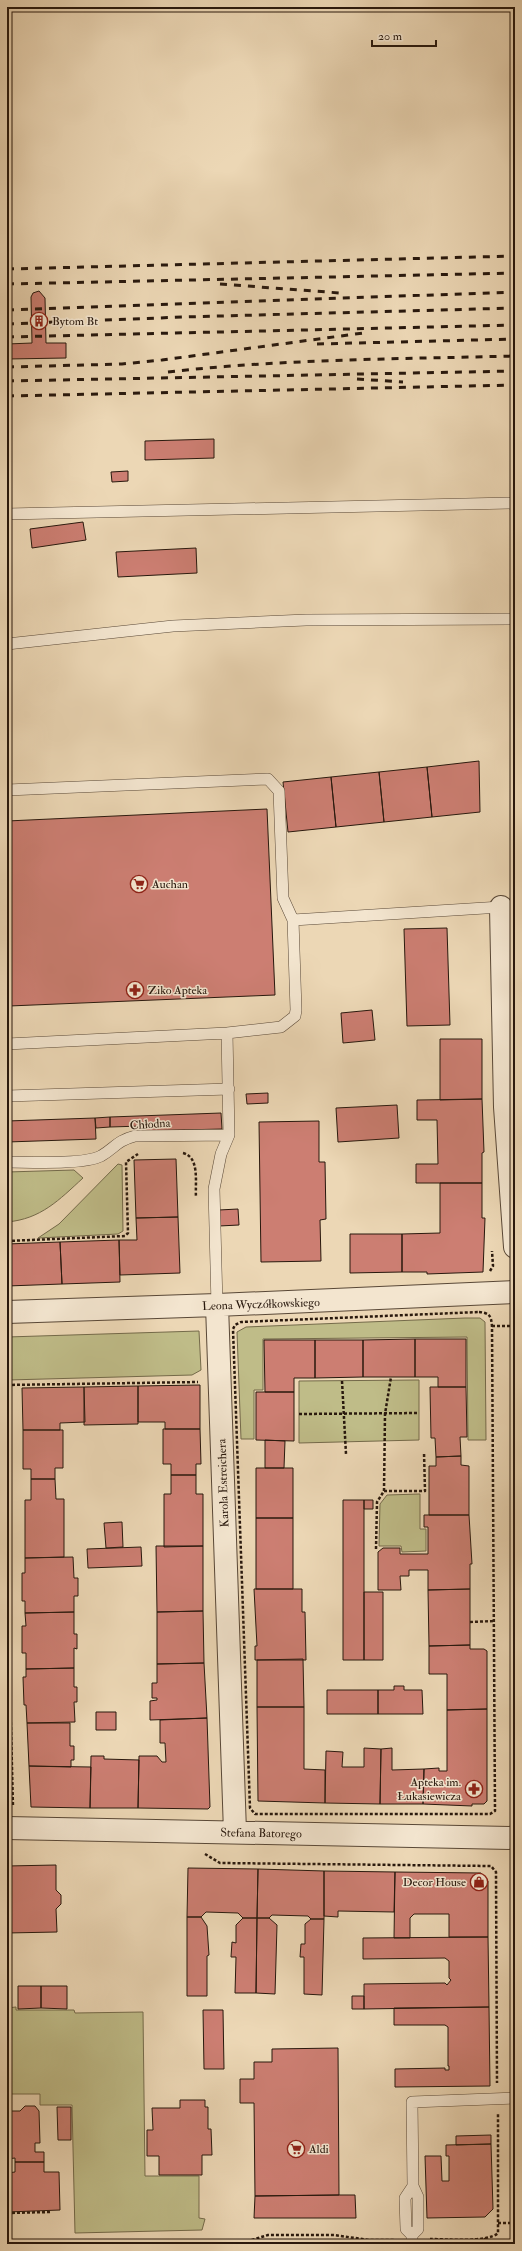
<svg xmlns="http://www.w3.org/2000/svg" width="522" height="2251" viewBox="0 0 522 2251" font-family="'IM FELL Double Pica',serif">
<style>
.green{fill:#bfbc88;stroke:#746a4a}
.building{fill:#cc7e72;stroke:#28180d}
.lines{fill:none;stroke-linecap:round;stroke-linejoin:round}
.service-casing{stroke:#594837;stroke-width:12}
.minor-casing{stroke:#594837;stroke-width:24}
.path{stroke:#28180d;stroke-width:2.5;stroke-dasharray:3 2;stroke-linecap:butt}
.service{stroke:#f3e5cf;stroke-width:11}
.minor{stroke:#f3e5cf;stroke-width:22}
.rail{stroke:#28180d;stroke-width:3;stroke-dasharray:7 7;stroke-linecap:butt}
.labels{text-anchor:middle;stroke-width:3;stroke-linejoin:round;paint-order:stroke}
.poi-label{font-size:12px;fill:#28180d;stroke:#f3e5cf;text-anchor:start}
.street-label{font-size:12px;fill:#28180d;stroke:#f3e5cf}
</style>
<rect width="100%" height="100%" fill="#ecd7b5"/>
<filter id="stains"><feTurbulence type="fractalNoise" baseFrequency=".005" numOctaves="4"/><feColorMatrix values="0 0 0 0 .2 0 0 0 0 .09 0 0 0 0 .02 0 0 0 .5 -.17"/></filter>
<radialGradient id="worn" r=".72"><stop offset=".6" stop-color="#630" stop-opacity="0"/><stop offset="1" stop-color="#630" stop-opacity=".3"/></radialGradient>
<path class="green" d="M 118,1164 L 122,1165 L 123,1231 L 118,1234 L 38,1238 L 59,1224 Z
M 74,1170 L 83,1178 C 59,1200 41,1219 7,1222 L 7,1172 Z
M 465,1318 L 480,1318 L 485,1322 L 486,1440 L 468,1440 L 467,1337 L 263,1339 L 263,1390 L 254,1390 L 254,1439 L 241,1439 L 237,1332 L 246,1327 Z
M 199,1331 L 201,1370 L 192,1375 L 8,1380 L 7,1337 Z
M 419,1380 L 419,1440 L 299,1443 L 299,1381 Z
M 420,1494 L 420,1529 L 426,1529 L 426,1551 L 402,1552 L 401,1546 L 379,1546 L 380,1504 L 387,1495 Z
M 16,2007 L 16,2010 L 74,2010 L 75,2013 L 143,2012 L 145,2176 L 199,2176 L 199,2218 L 205,2219 L 202,2230 L 75,2233 L 72,2105 L 40,2105 L 40,2094 L 7,2094 L 7,2008 Z"/>
<path class="building" d="M 39,291 L 45,298 L 46,343 L 66,343 L 66,358 L 7,359 L 7,344 L 32,343 L 31,297 L 33,293 Z
M 214,439 L 214,458 L 145,460 L 145,441 Z
M 128,471 L 128,481 L 112,482 L 111,472 Z
M 83,522 L 86,540 L 32,548 L 30,529 Z
M 196,548 L 197,573 L 118,577 L 116,552 Z
M 479,761 L 480,812 L 432,817 L 427,767 Z
M 427,767 L 432,817 L 384,822 L 379,772 Z
M 379,772 L 384,822 L 336,827 L 331,777 Z
M 331,777 L 336,827 L 288,832 L 283,782 Z
M 267,809 L 275,995 L 9,1006 L 7,948 L 7,821 Z
M 447,928 L 450,1025 L 407,1026 L 404,929 Z
M 372,1010 L 375,1040 L 343,1043 L 341,1013 Z
M 440,1039 L 482,1039 L 482,1099 L 440,1100 Z
M 268,1093 L 268,1103 L 247,1104 L 246,1094 Z
M 482,1099 L 484,1152 L 482,1153 L 482,1183 L 416,1183 L 416,1164 L 438,1164 L 437,1120 L 417,1120 L 417,1100 Z
M 397,1105 L 399,1138 L 338,1142 L 336,1108 Z
M 221,1113 L 222,1129 L 142,1131 L 142,1126 L 110,1127 L 110,1117 Z
M 110,1117 L 110,1127 L 96,1128 L 95,1118 Z
M 95,1118 L 96,1139 L 7,1142 L 7,1121 Z
M 319,1121 L 319,1162 L 325,1162 L 326,1219 L 320,1220 L 321,1261 L 261,1262 L 259,1122 Z
M 176,1159 L 178,1217 L 136,1218 L 134,1160 Z
M 440,1183 L 482,1183 L 482,1218 L 485,1218 L 483,1272 L 427,1274 L 427,1272 L 402,1272 L 402,1234 L 440,1233 Z
M 238,1209 L 239,1225 L 219,1226 L 219,1210 Z
M 178,1217 L 180,1273 L 120,1275 L 119,1240 L 137,1240 L 136,1218 Z
M 350,1234 L 402,1234 L 402,1272 L 350,1273 Z
M 119,1240 L 120,1282 L 62,1284 L 60,1242 Z
M 60,1242 L 62,1284 L 7,1286 L 7,1244 Z
M 415,1339 L 415,1377 L 363,1377 L 363,1340 Z
M 415,1339 L 466,1339 L 466,1387 L 438,1387 L 438,1377 L 415,1377 Z
M 264,1340 L 315,1340 L 315,1378 L 294,1378 L 294,1392 L 265,1392 Z
M 315,1340 L 363,1340 L 363,1377 L 315,1378 Z
M 200,1385 L 200,1429 L 165,1429 L 165,1422 L 138,1422 L 138,1386 Z
M 138,1386 L 138,1424 L 84,1425 L 84,1387 Z
M 84,1387 L 85,1422 L 60,1423 L 60,1430 L 23,1430 L 22,1388 Z
M 430,1387 L 466,1387 L 467,1437 L 460,1437 L 461,1456 L 436,1457 L 435,1438 L 431,1438 Z
M 256,1392 L 294,1392 L 294,1441 L 256,1440 Z
M 163,1429 L 200,1429 L 201,1464 L 196,1464 L 196,1475 L 171,1475 L 171,1464 L 163,1464 Z
M 23,1430 L 63,1430 L 63,1468 L 55,1468 L 55,1479 L 31,1479 L 31,1469 L 23,1469 Z
M 265,1440 L 285,1441 L 284,1468 L 265,1468 Z
M 461,1456 L 461,1465 L 469,1466 L 469,1515 L 429,1515 L 429,1466 L 436,1466 L 436,1457 Z
M 256,1468 L 293,1468 L 293,1518 L 256,1518 Z
M 171,1475 L 196,1475 L 196,1494 L 203,1494 L 203,1546 L 164,1547 L 164,1494 L 171,1494 Z
M 31,1479 L 55,1479 L 56,1499 L 64,1499 L 64,1557 L 25,1558 L 25,1500 L 31,1500 Z
M 343,1500 L 364,1500 L 364,1660 L 343,1660 Z
M 364,1500 L 373,1500 L 373,1509 L 364,1509 Z
M 424,1515 L 469,1515 L 472,1564 L 470,1564 L 470,1589 L 428,1590 L 428,1570 L 409,1570 L 409,1576 L 400,1576 L 401,1590 L 378,1590 L 378,1552 L 383,1548 L 400,1548 L 400,1554 L 428,1554 L 428,1527 L 424,1527 Z
M 256,1518 L 293,1518 L 293,1589 L 256,1589 Z
M 122,1522 L 123,1547 L 106,1548 L 104,1523 Z
M 156,1546 L 203,1546 L 203,1611 L 157,1612 Z
M 141,1547 L 142,1566 L 88,1568 L 87,1549 Z
M 73,1557 L 74,1578 L 78,1578 L 78,1596 L 74,1596 L 74,1612 L 25,1613 L 25,1601 L 22,1601 L 22,1573 L 25,1573 L 25,1558 Z
M 254,1589 L 302,1589 L 302,1612 L 305,1612 L 306,1660 L 255,1660 L 255,1646 L 257,1646 Z
M 470,1589 L 470,1645 L 429,1646 L 428,1590 Z
M 364,1592 L 383,1592 L 383,1660 L 364,1660 Z
M 203,1611 L 204,1663 L 157,1664 L 157,1612 Z
M 74,1612 L 74,1634 L 77,1634 L 77,1649 L 74,1648 L 74,1668 L 26,1669 L 26,1653 L 22,1653 L 22,1626 L 26,1626 L 25,1613 Z
M 470,1645 L 470,1649 L 484,1649 L 487,1651 L 487,1709 L 447,1710 L 447,1674 L 429,1674 L 429,1646 Z
M 303,1659 L 304,1707 L 257,1707 L 257,1660 Z
M 204,1663 L 207,1718 L 150,1720 L 150,1701 L 157,1700 L 157,1698 L 152,1698 L 152,1683 L 157,1683 L 157,1664 Z
M 74,1668 L 74,1687 L 77,1687 L 77,1702 L 74,1702 L 75,1722 L 27,1723 L 26,1705 L 24,1705 L 23,1677 L 26,1677 L 26,1669 Z
M 394,1686 L 404,1686 L 404,1690 L 422,1690 L 423,1714 L 378,1714 L 378,1690 L 394,1690 Z
M 327,1690 L 378,1690 L 378,1714 L 327,1714 Z
M 257,1707 L 304,1707 L 304,1769 L 325,1770 L 325,1803 L 258,1801 Z
M 487,1709 L 487,1801 L 484,1804 L 472,1804 L 472,1806 L 423,1804 L 424,1769 L 439,1768 L 439,1771 L 447,1771 L 447,1710 Z
M 96,1712 L 116,1712 L 116,1730 L 96,1730 Z
M 207,1718 L 210,1807 L 208,1809 L 138,1808 L 139,1756 L 157,1756 L 162,1762 L 166,1762 L 165,1743 L 160,1743 L 160,1720 Z
M 27,1723 L 70,1723 L 70,1746 L 74,1746 L 74,1760 L 71,1760 L 71,1767 L 29,1766 Z
M 364,1748 L 381,1749 L 380,1804 L 325,1803 L 326,1751 L 343,1752 L 342,1767 L 364,1767 Z
M 392,1748 L 392,1770 L 424,1769 L 423,1804 L 380,1804 L 381,1749 Z
M 91,1756 L 104,1756 L 104,1759 L 139,1760 L 138,1808 L 90,1808 Z
M 29,1766 L 91,1767 L 90,1808 L 31,1807 Z
M 56,1865 L 56,1890 L 61,1895 L 61,1904 L 56,1909 L 57,1932 L 7,1933 L 7,1866 Z
M 188,1868 L 258,1869 L 257,1918 L 243,1918 L 238,1913 L 206,1912 L 201,1917 L 187,1917 Z
M 258,1869 L 324,1871 L 324,1919 L 311,1919 L 308,1916 L 272,1915 L 269,1918 L 257,1918 Z
M 324,1871 L 395,1872 L 394,1912 L 338,1911 L 338,1917 L 324,1916 Z
M 395,1872 L 481,1873 L 488,1881 L 488,1937 L 449,1937 L 449,1914 L 414,1914 L 410,1918 L 410,1938 L 394,1938 Z
M 187,1917 L 201,1917 L 207,1926 L 209,1955 L 207,1956 L 207,1996 L 187,1996 Z
M 243,1918 L 257,1918 L 256,1993 L 235,1993 L 236,1957 L 231,1957 L 232,1942 L 236,1943 L 236,1925 Z
M 257,1918 L 269,1918 L 277,1925 L 275,1994 L 256,1993 Z
M 311,1919 L 324,1919 L 322,1995 L 304,1994 L 304,1957 L 300,1957 L 301,1944 L 305,1944 L 305,1924 Z
M 488,1937 L 489,2007 L 364,2009 L 364,1984 L 445,1983 L 447,1985 L 451,1980 L 449,1978 L 449,1961 L 445,1958 L 363,1959 L 363,1938 Z
M 18,1986 L 41,1986 L 41,2008 L 18,2009 Z
M 41,1986 L 67,1986 L 67,2009 L 41,2008 Z
M 352,1996 L 364,1996 L 364,2009 L 352,2009 Z
M 489,2007 L 490,2086 L 395,2087 L 395,2069 L 445,2068 L 445,2070 L 449,2070 L 449,2066 L 448,2066 L 448,2027 L 445,2025 L 394,2025 L 394,2008 Z
M 203,2010 L 223,2010 L 224,2069 L 204,2069 Z
M 338,2048 L 339,2195 L 255,2196 L 254,2103 L 240,2103 L 240,2079 L 254,2079 L 254,2062 L 272,2062 L 272,2049 Z
M 180,2100 L 205,2100 L 205,2107 L 208,2107 L 208,2129 L 211,2129 L 212,2155 L 202,2155 L 202,2175 L 159,2175 L 159,2156 L 147,2156 L 147,2130 L 153,2130 L 152,2108 L 180,2108 Z
M 25,2106 L 35,2106 L 39,2111 L 40,2143 L 35,2143 L 35,2152 L 44,2152 L 44,2162 L 15,2162 L 15,2158 L 7,2159 L 7,2111 L 20,2111 Z
M 57,2107 L 71,2107 L 71,2140 L 58,2140 Z
M 491,2135 L 491,2144 L 456,2145 L 456,2136 Z
M 491,2144 L 493,2209 L 485,2217 L 427,2218 L 425,2156 L 441,2156 L 442,2181 L 449,2181 L 449,2156 L 446,2156 L 446,2145 Z
M 15,2162 L 44,2162 L 44,2172 L 59,2172 L 60,2210 L 7,2212 L 7,2173 L 15,2172 Z
M 339,2195 L 355,2195 L 356,2218 L 254,2218 L 255,2196 Z"/>
<g class="lines">
<defs>
<path id="service" d="M 7,514 L 515,503
M 7,644 L 173,626 L 306,620 L 515,619
M 7,790 L 268,779 L 279,791 L 283,898 L 293,920
M 7,1044 L 227,1033 L 281,1027 L 295,1016 L 296,1010 L 293,920 L 501,907
M 7,1096 L 229,1089
M 7,1162 C 29,1162 83,1165 101,1156 C 115,1148 116,1141 135,1136 L 229,1135
M 217,1305 L 214,1189 L 221,1154 L 229,1135 L 227,1033
M 412,2235 L 406,2229 L 405,2198 L 413,2186
M 412,2244 L 412,2235 L 418,2229 L 418,2197 L 413,2186 L 412,2102 L 515,2098"/>
<path id="minor" d="M 501,907 L 505,1107 L 515,1247
M 217,1305 L 235,1832
M 7,1312 L 217,1305 L 515,1292
M 7,1828 L 515,1838"/>
</defs>
<use href="#service" class="service-casing"/>
<use href="#minor" class="minor-casing"/>
<path class="path" d="M 7,981 L 8,981
M 183,1153 C 200,1157 195,1183 196,1197
M 7,1241 L 125,1236 L 128,1233 L 126,1162 L 138,1154
M 490,1271 L 493,1266 L 492,1251
M 479,1312 C 490,1313 491,1316 492,1326 L 495,1811 L 490,1814 L 255,1814 L 250,1808 L 233,1329 L 235,1325 L 241,1322 Z
M 492,1326 L 515,1326
M 342,1381 L 346,1454
M 7,1385 L 198,1382
M 299,1414 L 419,1413
M 384,1491 L 425,1491 L 424,1452
M 376,1549 L 377,1502 L 384,1491 L 385,1414 L 391,1377
M 7,1572 L 13,1807
M 470,1622 L 494,1621
M 205,1854 L 220,1863 L 491,1866 L 496,1872 L 497,2083
M 7,2213 L 51,2212
M 498,2223 L 515,2223
M 430,2239 C 445,2239 488,2243 498,2233 L 498,2114
M 37,2244 L 245,2242 L 268,2235 L 334,2235 L 369,2240 L 395,2240
M 485,2244 L 485,2238"/>
<use href="#service" class="service"/>
<use href="#minor" class="minor"/>
<path class="rail" d="M 188,7 L 233,7
M 7,269 L 515,256
M 7,284 L 515,273
M 220,284 L 340,293
M 7,310 L 515,292
M 7,324 L 183,317 L 515,308
M 7,337 L 515,325
M 317,344 L 515,339
M 7,367 L 122,364 L 162,360 L 363,333
M 168,372 C 283,359 399,359 515,356
M 357,379 L 403,382
M 7,381 L 515,371
M 7,396 L 515,385"/>
</g>
<defs>
<symbol id="building-ring" viewBox="-11 -11 22 22"><circle r="9.5" fill="#f3e5cf" stroke="#8f2418" stroke-width="1.5"/><path d="M-4-6H4V6H1V3H-1V6H-4ZM-2.5-4.3h1.7v1.8h-1.7ZM.8-4.3h1.7v1.8H.8ZM-2.5-1h1.7V.8h-1.7ZM.8-1h1.7V.8H.8Z" fill="#8f2418"/></symbol>
<symbol id="supermarket-ring" viewBox="-11 -11 22 22"><circle r="9.5" fill="#f3e5cf" stroke="#8f2418" stroke-width="1.5"/><path d="M-6-5.5h2.5l.6 2H6L4.5 2H-2.5L-4.4-4H-6ZM-1.5 3.2a1.3 1.3 0 1 0 .1 0ZM3 3.2a1.3 1.3 0 1 0 .1 0Z" fill="#8f2418"/></symbol>
<symbol id="pharmacy-ring" viewBox="-11 -11 22 22"><circle r="9.5" fill="#f3e5cf" stroke="#8f2418" stroke-width="1.5"/><path d="M-2-6h4v4h4v4h-4v4h-4v-4h-4v-4h4Z" fill="#8f2418"/></symbol>
<symbol id="shop-ring" viewBox="-11 -11 22 22"><circle r="9.5" fill="#f3e5cf" stroke="#8f2418" stroke-width="1.5"/><path d="M-5-2.5h2.3a2.7 3.5 0 0 1 5.4 0H5L5.5 6h-11ZM-1.5-2.5h3a1.5 2.3 0 0 0-3 0Z" fill="#8f2418"/></symbol>
</defs>
<g fill-rule="evenodd">
<use href="#building-ring" x="29" y="311" width="20" height="20"/>
<use href="#supermarket-ring" x="129" y="874" width="20" height="20"/>
<use href="#pharmacy-ring" x="125" y="980" width="20" height="20"/>
<use href="#pharmacy-ring" x="464" y="1779" width="20" height="20"/>
<use href="#shop-ring" x="469" y="1872" width="20" height="20"/>
<use href="#supermarket-ring" x="286" y="2139" width="20" height="20"/>
</g>
<g class="labels">
<g class="poi-label">
<text x="52" y="325">Bytom Bt</text>
<text x="152" y="888">Auchan</text>
<text x="148" y="994">Ziko Apteka</text>
<text x="461" y="1786" text-anchor="end">Apteka im.<tspan x="461" dy="14">Łukasiewicza</tspan></text>
<text x="466" y="1886" text-anchor="end">Decor House</text>
<text x="309" y="2153">Aldi</text>
</g>
<g class="street-label">
<text transform="translate(150 1124) rotate(-4)" y="4">Chłodna</text>
<text transform="translate(261 1304) rotate(-2)" y="4">Leona Wyczółkowskiego</text>
<text transform="translate(223 1483) rotate(-92)" y="4">Karola Estreichera</text>
<text transform="translate(261 1833) rotate(1)" y="4">Stefana Batorego</text>
</g>
</g>
<rect width="522" height="2251" fill="none" stroke="#ecd7b5" stroke-width="24"/>
<rect x="8" y="8" width="506" height="2235" fill="none" stroke="#28180d" stroke-width="2"/>
<rect x="12" y="12" width="498" height="2227" fill="none" stroke="#28180d"/>
<path d="M372 40v6h64v-6" fill="none" stroke="#28180d" stroke-width="2"/>
<text x="378" y="40" font-size="12" fill="#28180d" stroke="#f3e5cf" stroke-width="3" paint-order="stroke">20 m</text>
<rect width="100%" height="100%" filter="url(#stains)"/>
<rect width="100%" height="100%" fill="url(#worn)"/>
</svg>
